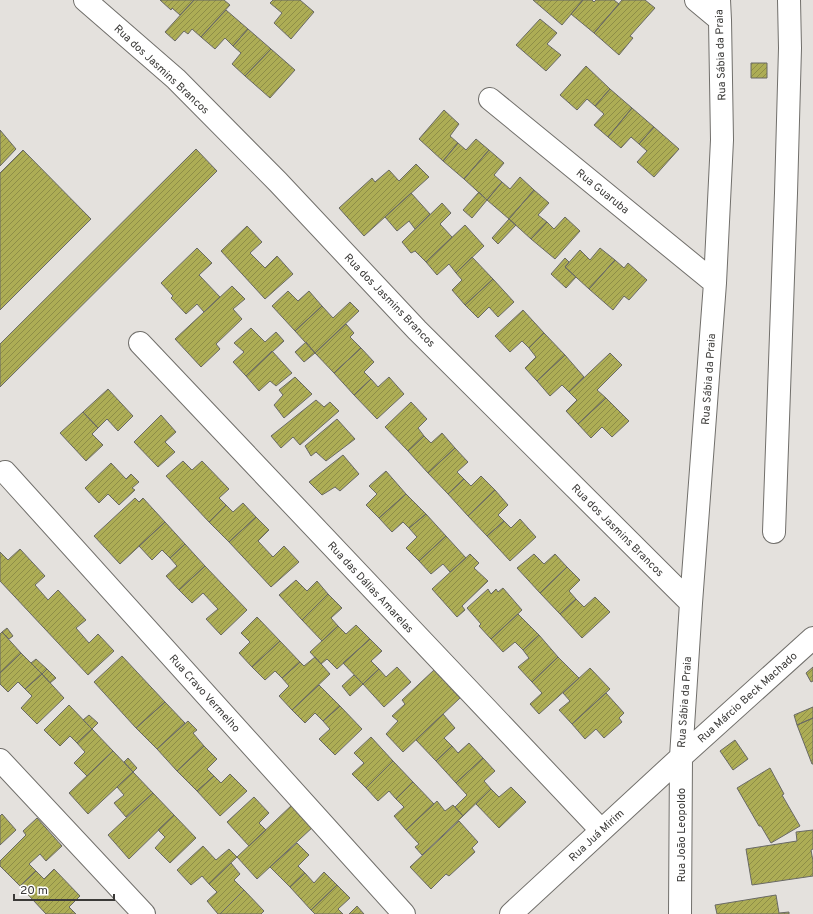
<svg xmlns="http://www.w3.org/2000/svg" width="813" height="914" viewBox="0 0 813 914" font-family="Overpass,sans-serif">
<style>
.building{fill:url(#building-hatch);stroke:#696965}
.lines{fill:none;stroke-linecap:round;stroke-linejoin:round}
.street-casing{stroke:#716f6b;stroke-width:24}
.street{stroke:#fff;stroke-width:22}
.labels{text-anchor:middle;stroke-width:3;stroke-linejoin:round;paint-order:stroke}
.street-label{font-size:11px;fill:#3b3a38;stroke:#fff}
</style>
<defs>
<pattern id="building-hatch" width="6" height="6" patternUnits="userSpaceOnUse"><rect width="6" height="6" fill="#adad55"/><path d="M-1 1l2-2M0 6l6-6M5 7l2-2" fill="none" stroke="#8e8e47"/></pattern>
</defs>
<rect width="100%" height="100%" fill="#e4e1dd"/>
<path class="building" d="M 160,0 L 194,0 L 180,15 L 172,8 L 171,10 Z
M 194,0 L 224,0 L 230,5 L 201,37 L 192,29 L 188,34 L 184,31 L 175,41 L 165,32 Z
M 273,0 L 300,0 L 314,12 L 291,39 L 274,23 L 282,13 L 270,3 Z
M 533,0 L 583,0 L 562,25 Z
M 583,0 L 592,0 L 594,2 L 596,0 L 614,0 L 619,4 L 594,33 L 571,14 Z
M 622,0 L 645,0 L 655,8 L 630,36 L 633,38 L 619,55 L 594,33 Z
M 226,10 L 248,29 L 233,46 L 225,38 L 215,49 L 201,37 Z
M 540,19 L 557,33 L 547,44 L 561,55 L 546,71 L 516,45 Z
M 248,29 L 271,49 L 245,76 L 232,64 L 241,53 L 233,46 Z
M 271,49 L 295,70 L 270,98 L 245,76 Z
M 751,63 L 767,63 L 767,78 L 751,78 Z
M 586,66 L 610,89 L 595,106 L 587,99 L 577,110 L 560,95 Z
M 610,89 L 632,108 L 608,137 L 594,125 L 604,114 L 595,106 Z
M 632,108 L 654,127 L 639,144 L 631,137 L 621,148 L 608,137 Z
M 444,110 L 459,124 L 450,136 L 458,143 L 443,161 L 419,139 Z
M 654,127 L 679,149 L 654,177 L 637,162 L 647,151 L 639,144 Z
M 0,130 L 16,149 L 0,166 Z
M 476,139 L 489,150 L 464,179 L 443,161 L 458,143 L 466,150 Z
M 196,149 L 217,171 L 0,387 L 0,344 Z
M 23,150 L 91,219 L 0,310 L 0,173 Z
M 489,150 L 504,163 L 494,175 L 502,182 L 487,200 L 464,179 Z
M 416,164 L 429,177 L 364,236 L 339,208 L 372,178 L 375,182 L 389,170 L 399,181 Z
M 520,177 L 534,190 L 509,219 L 487,200 L 502,182 L 510,189 Z
M 534,190 L 549,203 L 538,215 L 547,222 L 531,239 L 509,219 Z
M 479,192 L 487,200 L 472,218 L 463,210 Z
M 411,193 L 430,214 L 415,229 L 409,221 L 397,231 L 385,217 Z
M 442,203 L 451,213 L 440,224 L 452,237 L 426,262 L 415,251 L 411,253 L 402,242 Z
M 565,217 L 580,231 L 555,259 L 531,239 L 547,222 L 554,229 Z
M 509,219 L 516,225 L 498,244 L 492,238 Z
M 465,225 L 484,246 L 456,273 L 449,264 L 437,275 L 426,262 Z
M 247,226 L 262,242 L 250,253 L 265,268 L 277,256 L 293,274 L 265,299 L 221,251 Z
M 197,248 L 212,263 L 199,275 L 220,297 L 204,312 L 197,304 L 186,314 L 171,298 L 173,296 L 161,283 Z
M 600,248 L 615,260 L 589,289 L 565,267 L 580,250 L 590,260 Z
M 472,257 L 493,279 L 465,305 L 452,290 L 462,280 L 456,273 Z
M 565,258 L 569,262 L 565,267 L 576,277 L 566,288 L 551,274 Z
M 615,260 L 624,268 L 628,263 L 647,280 L 629,300 L 624,296 L 613,310 L 589,289 Z
M 493,279 L 514,302 L 498,317 L 489,307 L 478,318 L 465,305 Z
M 232,286 L 245,299 L 233,309 L 242,319 L 216,344 L 220,349 L 201,367 L 175,339 Z
M 288,291 L 298,301 L 309,291 L 322,306 L 295,331 L 272,306 Z
M 350,302 L 359,311 L 315,353 L 295,331 L 322,306 L 333,318 Z
M 523,310 L 544,333 L 529,348 L 522,341 L 510,352 L 495,336 Z
M 346,324 L 354,333 L 350,337 L 361,348 L 334,373 L 315,353 Z
M 251,328 L 265,342 L 276,332 L 284,341 L 246,376 L 233,362 L 244,352 L 234,343 Z
M 544,333 L 565,355 L 537,381 L 525,368 L 536,357 L 529,348 Z
M 306,342 L 315,353 L 304,362 L 295,352 Z
M 361,348 L 374,362 L 364,372 L 371,379 L 354,395 L 334,373 Z
M 272,351 L 292,373 L 276,386 L 270,381 L 259,391 L 246,376 Z
M 610,353 L 622,365 L 597,390 L 606,398 L 578,424 L 566,411 L 577,400 L 569,392 Z
M 565,355 L 584,377 L 569,392 L 562,385 L 550,396 L 537,381 Z
M 295,377 L 312,394 L 284,418 L 274,405 L 283,395 L 279,390 Z
M 389,377 L 404,394 L 377,419 L 354,395 L 371,379 L 378,387 Z
M 108,389 L 133,416 L 118,431 L 107,419 L 98,428 L 83,412 Z
M 606,398 L 629,421 L 612,437 L 602,427 L 591,438 L 578,424 Z
M 316,400 L 324,407 L 330,402 L 339,411 L 300,445 L 293,437 L 281,448 L 271,436 Z
M 411,402 L 427,419 L 418,428 L 424,436 L 408,451 L 385,427 Z
M 83,412 L 98,428 L 92,434 L 103,445 L 86,461 L 60,433 Z
M 161,415 L 176,432 L 165,442 L 175,452 L 158,467 L 134,442 Z
M 337,419 L 355,439 L 326,461 L 316,452 L 311,456 L 305,446 Z
M 442,433 L 455,448 L 428,473 L 408,451 L 424,436 L 431,443 Z
M 455,448 L 468,462 L 457,472 L 464,479 L 448,494 L 428,473 Z
M 343,455 L 359,474 L 340,491 L 335,487 L 322,495 L 309,482 Z
M 183,461 L 192,470 L 202,461 L 229,489 L 219,498 L 226,505 L 209,522 L 166,476 Z
M 111,463 L 126,479 L 131,474 L 139,482 L 132,488 L 135,490 L 119,505 L 108,494 L 99,503 L 85,488 Z
M 386,471 L 406,494 L 379,518 L 366,505 L 377,494 L 369,486 Z
M 481,476 L 495,490 L 468,516 L 448,494 L 464,479 L 471,486 Z
M 495,490 L 508,505 L 498,515 L 504,521 L 487,536 L 468,516 Z
M 406,494 L 426,514 L 409,528 L 403,522 L 392,532 L 379,518 Z
M 135,498 L 139,502 L 143,498 L 165,522 L 120,564 L 94,536 Z
M 243,503 L 256,517 L 229,542 L 209,522 L 226,505 L 233,512 Z
M 426,514 L 446,536 L 419,561 L 406,548 L 417,537 L 409,528 Z
M 256,517 L 269,530 L 258,541 L 273,557 L 284,546 L 299,562 L 271,587 L 229,542 Z
M 520,519 L 536,537 L 510,561 L 487,536 L 504,521 L 511,528 Z
M 165,522 L 185,544 L 170,558 L 162,550 L 152,560 L 139,546 Z
M 446,536 L 466,558 L 450,572 L 443,564 L 431,574 L 419,561 Z
M 185,544 L 205,566 L 179,590 L 166,576 L 177,566 L 170,558 Z
M 20,549 L 45,576 L 35,585 L 48,600 L 58,590 L 86,620 L 76,628 L 89,643 L 98,634 L 114,651 L 88,675 L 0,581 L 0,552 L 8,560 Z
M 470,554 L 479,563 L 474,568 L 488,581 L 462,606 L 465,610 L 457,617 L 432,589 Z
M 534,554 L 544,564 L 555,554 L 567,567 L 540,593 L 517,568 Z
M 205,566 L 247,610 L 221,635 L 206,619 L 218,609 L 203,593 L 192,603 L 179,590 Z
M 567,567 L 580,580 L 569,591 L 576,599 L 560,614 L 540,593 Z
M 296,580 L 307,591 L 317,581 L 328,594 L 302,620 L 279,595 Z
M 503,588 L 522,610 L 491,639 L 479,626 L 481,624 L 467,608 L 488,589 L 491,594 L 496,589 L 498,592 Z
M 328,594 L 342,608 L 331,618 L 338,626 L 322,641 L 302,620 Z
M 595,597 L 610,612 L 582,638 L 560,614 L 576,599 L 584,607 Z
M 518,614 L 539,635 L 523,650 L 515,642 L 503,652 L 491,639 Z
M 257,617 L 280,641 L 252,667 L 239,653 L 250,642 L 241,633 Z
M 356,625 L 370,639 L 337,669 L 327,659 L 321,664 L 310,652 L 338,626 L 346,634 Z
M 7,628 L 13,636 L 9,639 L 2,632 Z
M 2,632 L 21,653 L 0,673 L 0,634 Z
M 539,635 L 558,657 L 532,682 L 518,667 L 529,658 L 523,650 Z
M 370,639 L 382,651 L 371,661 L 379,669 L 363,684 L 343,663 Z
M 280,641 L 300,662 L 282,678 L 275,671 L 265,680 L 252,667 Z
M 21,653 L 42,674 L 25,689 L 18,682 L 8,692 L 0,684 L 0,673 Z
M 122,656 L 165,702 L 136,728 L 94,682 Z
M 315,657 L 330,674 L 292,710 L 279,696 L 289,686 L 282,678 L 300,662 L 304,666 Z
M 558,657 L 579,678 L 539,714 L 530,704 L 542,693 L 532,682 Z
M 36,659 L 47,669 L 42,674 L 31,663 Z
M 397,667 L 411,682 L 384,707 L 363,684 L 379,669 L 386,677 Z
M 813,667 L 813,681 L 811,682 L 806,673 Z
M 590,668 L 610,689 L 572,724 L 559,710 L 570,701 L 563,693 Z
M 47,669 L 56,678 L 50,683 L 42,674 Z
M 434,670 L 460,698 L 403,752 L 386,734 L 398,721 L 392,716 L 405,704 L 402,700 Z
M 42,674 L 64,698 L 37,724 L 21,708 L 32,696 L 25,689 Z
M 354,675 L 363,684 L 350,696 L 342,686 Z
M 319,685 L 340,706 L 323,721 L 315,713 L 305,723 L 292,710 Z
M 606,693 L 624,713 L 619,718 L 622,722 L 604,738 L 596,729 L 585,739 L 572,724 Z
M 165,702 L 185,723 L 157,749 L 136,728 Z
M 69,705 L 92,729 L 77,743 L 70,736 L 60,746 L 44,730 Z
M 340,706 L 362,729 L 335,755 L 319,739 L 330,729 L 323,721 Z
M 813,707 L 813,718 L 797,725 L 794,715 Z
M 443,714 L 455,728 L 444,738 L 452,746 L 436,761 L 416,740 Z
M 89,715 L 98,723 L 92,729 L 83,720 Z
M 813,718 L 813,764 L 812,764 L 797,725 Z
M 188,721 L 197,730 L 193,733 L 204,746 L 177,771 L 157,749 Z
M 92,729 L 113,751 L 87,776 L 74,763 L 85,752 L 77,743 Z
M 371,737 L 393,761 L 366,788 L 352,774 L 364,763 L 354,753 Z
M 735,740 L 748,759 L 733,770 L 720,751 Z
M 469,743 L 483,758 L 456,783 L 436,761 L 452,746 L 458,753 Z
M 204,746 L 217,759 L 207,769 L 214,776 L 197,791 L 177,771 Z
M 113,751 L 133,772 L 88,814 L 69,793 Z
M 128,758 L 137,768 L 133,772 L 124,762 Z
M 483,758 L 495,771 L 484,781 L 491,789 L 463,816 L 455,807 L 467,795 L 456,783 Z
M 393,761 L 413,782 L 396,799 L 389,791 L 378,801 L 366,788 Z
M 770,768 L 784,794 L 782,795 L 800,826 L 771,843 L 761,826 L 759,826 L 737,788 Z
M 133,772 L 153,793 L 126,817 L 114,803 L 124,795 L 117,787 Z
M 230,774 L 247,791 L 220,816 L 197,791 L 214,776 L 221,783 Z
M 413,782 L 434,804 L 406,830 L 394,816 L 404,807 L 396,799 Z
M 511,787 L 526,802 L 499,828 L 476,804 L 491,789 L 499,797 Z
M 153,793 L 174,815 L 129,859 L 108,835 Z
M 254,797 L 269,813 L 259,823 L 266,830 L 249,846 L 227,822 Z
M 437,801 L 445,811 L 453,805 L 463,816 L 422,855 L 415,847 L 419,844 L 406,830 Z
M 293,804 L 314,826 L 257,879 L 237,857 Z
M 2,814 L 16,830 L 0,845 L 0,816 Z
M 174,815 L 196,838 L 170,863 L 155,848 L 165,837 L 158,830 Z
M 37,818 L 62,846 L 46,861 L 40,854 L 29,864 L 36,871 L 20,886 L 0,866 L 0,861 L 26,835 L 23,831 Z
M 459,821 L 478,842 L 472,848 L 475,852 L 449,876 L 446,874 L 431,889 L 410,867 Z
M 813,830 L 813,849 L 811,850 L 813,861 L 813,876 L 752,885 L 746,849 L 797,841 L 796,832 Z
M 297,843 L 309,855 L 298,866 L 305,873 L 290,887 L 270,867 Z
M 203,846 L 216,860 L 229,849 L 237,857 L 209,884 L 202,876 L 191,885 L 177,870 Z
M 231,863 L 240,874 L 234,880 L 244,890 L 220,914 L 218,914 L 207,901 L 217,892 L 209,884 Z
M 54,869 L 80,896 L 69,907 L 76,914 L 46,914 L 20,886 L 36,871 L 44,879 Z
M 324,872 L 337,885 L 311,910 L 290,887 L 305,873 L 314,883 Z
M 337,885 L 350,898 L 338,909 L 343,914 L 315,914 L 311,910 Z
M 244,890 L 264,911 L 261,914 L 220,914 Z
M 776,895 L 779,913 L 789,912 L 789,914 L 717,914 L 715,905 Z
M 357,906 L 364,914 L 349,914 Z"/>
<g class="lines">
<defs>
<path id="street" d="M 85,0 L 176,79 L 278,182 L 417,330 L 691,603
M 696,0 L 720,20
M 490,99 L 715,283
M 140,343 L 601,830
M 5,472 L 404,914
M 774,532 L 786,193 L 790,48 L 789,0
M 0,760 L 144,914
M 511,914 L 681,757 L 813,638
M 680,914 L 681,757 L 691,603 L 715,283 L 722,140 L 720,20 L 719,0"/>
</defs>
<use href="#street" class="street-casing"/>
<use href="#street" class="street"/>
</g>
<g class="labels">
<g class="street-label">
<text transform="translate(720 55) rotate(-92)" y="4">Rua Sábia da Praia</text>
<text transform="translate(162 69) rotate(43)" y="4">Rua dos Jasmins Brancos</text>
<text transform="translate(603 191) rotate(39)" y="4">Rua Guaruba</text>
<text transform="translate(390 300) rotate(46)" y="4">Rua dos Jasmins Brancos</text>
<text transform="translate(708 379) rotate(-86)" y="4">Rua Sábia da Praia</text>
<text transform="translate(618 530) rotate(45)" y="4">Rua dos Jasmins Brancos</text>
<text transform="translate(371 587) rotate(47)" y="4">Rua das Dálias Amarelas</text>
<text transform="translate(205 693) rotate(48)" y="4">Rua Cravo Vermelho</text>
<text transform="translate(747 697) rotate(-42)" y="4">Rua Márcio Beck Machado</text>
<text transform="translate(684 702) rotate(-86)" y="4">Rua Sábia da Praia</text>
<text transform="translate(596 835) rotate(-43)" y="4">Rua Juá Mirim</text>
<text transform="translate(681 835) rotate(-90)" y="4">Rua João Leopoldo</text>
</g>
</g>
<path d="M14 894v6h100v-6" fill="none" stroke="#3b3a38" stroke-width="2"/>
<text x="20" y="894" font-size="12" fill="#3b3a38" stroke="#ffffff" stroke-width="3" paint-order="stroke">20 m</text>
</svg>
